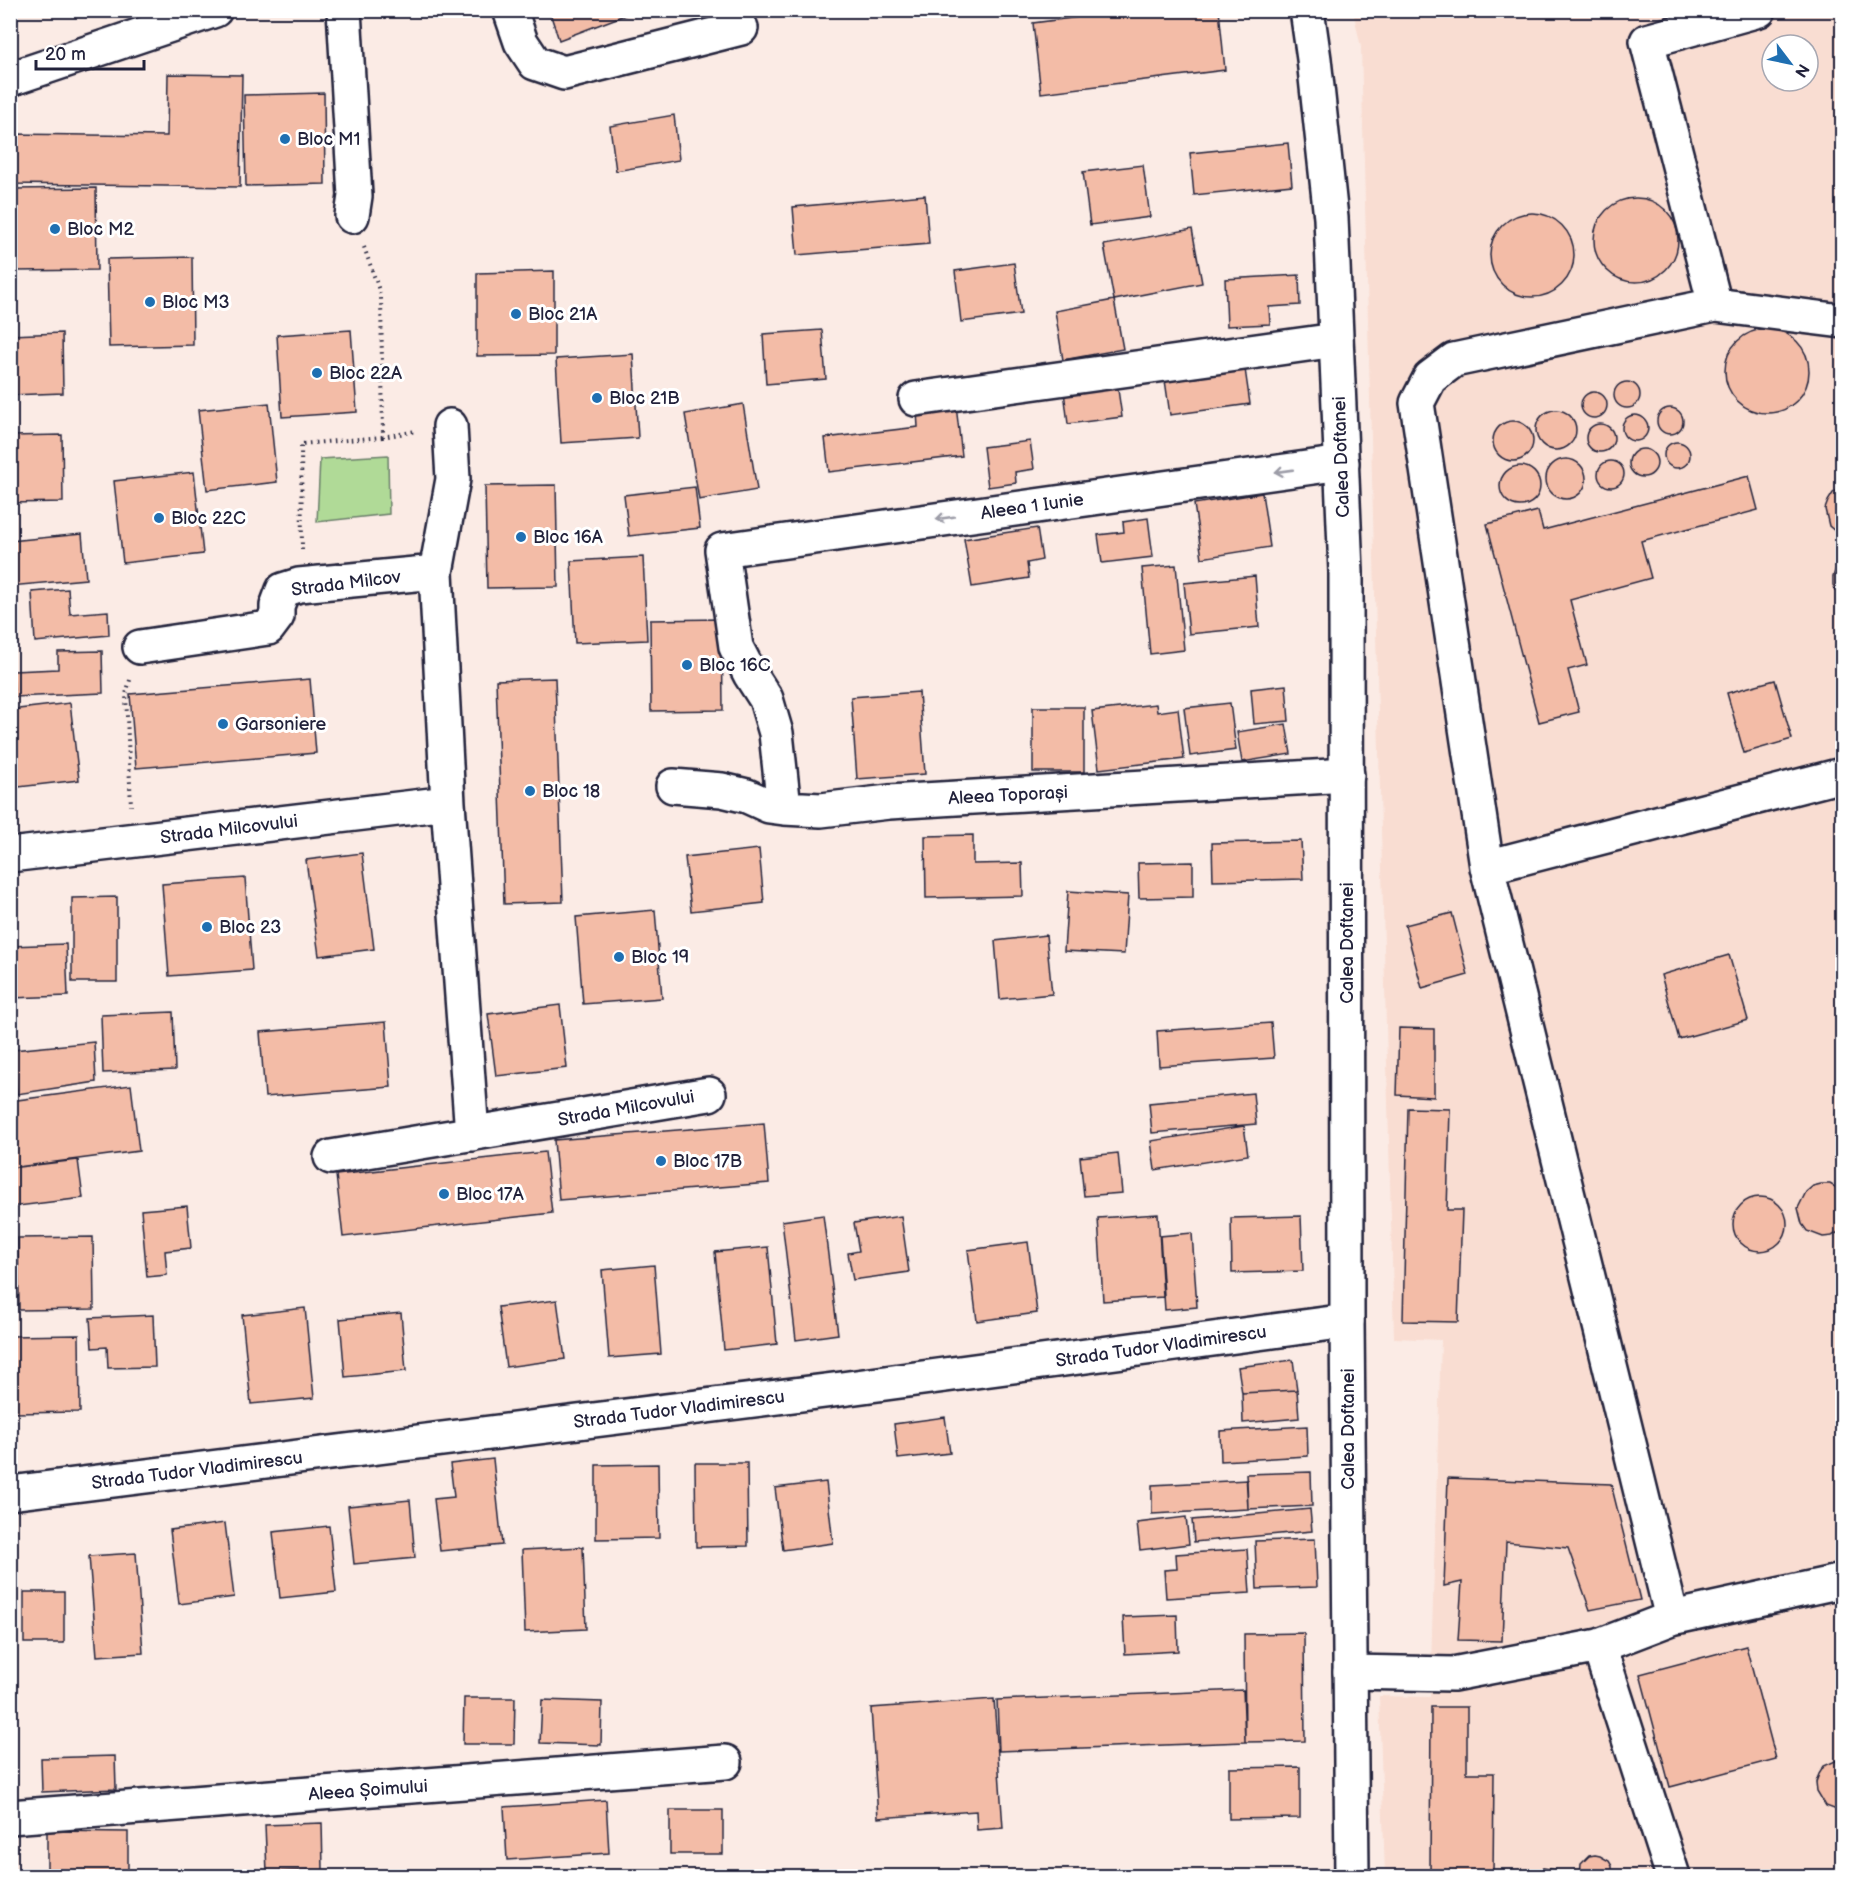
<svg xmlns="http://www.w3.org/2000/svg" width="1853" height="1887" viewBox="0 0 1853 1887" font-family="'Balsamiq Sans',sans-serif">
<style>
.built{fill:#f9ddd2;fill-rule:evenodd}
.green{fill:#b0da97;stroke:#697e69;stroke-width:1.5}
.building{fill:#f3bca7;stroke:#22223b;stroke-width:1.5}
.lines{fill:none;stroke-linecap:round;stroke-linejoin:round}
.minor-casing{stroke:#22223b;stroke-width:38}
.major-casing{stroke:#22223b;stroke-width:38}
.path{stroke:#22223b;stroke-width:4;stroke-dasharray:1.5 4.5;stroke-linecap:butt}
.minor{stroke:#fff;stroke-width:33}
.major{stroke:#fff;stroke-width:33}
.oneway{stroke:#9c9ca7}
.poi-dot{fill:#1f6fb2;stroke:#fff;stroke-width:2}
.labels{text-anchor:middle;stroke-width:6;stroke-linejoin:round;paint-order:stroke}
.poi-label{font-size:18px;fill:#22223b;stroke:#fff;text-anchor:start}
.street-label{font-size:18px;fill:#22223b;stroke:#fff}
</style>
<rect width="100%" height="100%" fill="#fbebe5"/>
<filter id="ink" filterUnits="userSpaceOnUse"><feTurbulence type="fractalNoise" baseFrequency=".0167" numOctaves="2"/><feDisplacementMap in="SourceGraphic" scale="12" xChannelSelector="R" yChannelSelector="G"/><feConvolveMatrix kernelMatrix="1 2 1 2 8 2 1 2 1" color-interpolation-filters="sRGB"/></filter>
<g filter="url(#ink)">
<path class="built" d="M 1353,11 L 1842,11 L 1842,1876 L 1385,1876 L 1379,1696 L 1430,1697 L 1441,1340 L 1394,1338 L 1361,47 ZM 1772,45 L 1808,45 L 1808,81 L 1772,81 Z"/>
<path class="green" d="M 388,455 L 389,514 L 317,522 L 320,459 Z"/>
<path class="building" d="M 549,10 L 638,10 L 559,40 Z
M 1134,10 L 1219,10 L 1225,70 L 1041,93 L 1033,23 Z
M 168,74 L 242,75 L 240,187 L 10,184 L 10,134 L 167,136 Z
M 324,93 L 325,184 L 246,186 L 244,95 Z
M 674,115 L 679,160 L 616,171 L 610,126 Z
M 1288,143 L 1292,185 L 1194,195 L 1190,153 Z
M 1143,165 L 1150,217 L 1090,225 L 1083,172 Z
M 96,188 L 97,270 L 14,271 L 13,189 Z
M 925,195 L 929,244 L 797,255 L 793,207 Z
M1594 240a42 42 0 1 1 84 0a42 42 0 1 1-84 0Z
M1490 255a42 42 0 1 1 84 0a42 42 0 1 1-84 0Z
M 1192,229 L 1202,283 L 1114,300 L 1104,245 Z
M 192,257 L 193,345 L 109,347 L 107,259 Z
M 1014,263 L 1021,314 L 961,322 L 955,271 Z
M 554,271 L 554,355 L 477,356 L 477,273 Z
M 1299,275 L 1300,305 L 1269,307 L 1270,324 L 1227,326 L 1225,279 Z
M 1114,300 L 1123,349 L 1063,360 L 1055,311 Z
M1725 371a42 42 0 1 1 84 0a42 42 0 1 1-84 0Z
M 351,330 L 357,412 L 282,417 L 277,335 Z
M 822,330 L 826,379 L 766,384 L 763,334 Z
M 62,333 L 63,393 L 10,395 L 10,335 Z
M 633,354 L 638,438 L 561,443 L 556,359 Z
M 1244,362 L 1250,404 L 1170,415 L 1164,373 Z
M 1116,376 L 1122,417 L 1068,424 L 1063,383 Z
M1614 395a13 13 0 1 1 26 0a13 13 0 1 1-26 0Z
M1581 405a13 13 0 1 1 26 0a13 13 0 1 1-26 0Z
M 269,403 L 277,482 L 207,490 L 198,410 Z
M 743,404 L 757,490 L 699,500 L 685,414 Z
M 956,406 L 962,456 L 829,472 L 825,438 L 918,427 L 917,411 Z
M1657 421a13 13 0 1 1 26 0a13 13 0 1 1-26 0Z
M1536 430a20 20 0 1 1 40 0a20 20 0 1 1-40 0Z
M1622 428a13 13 0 1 1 26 0a13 13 0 1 1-26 0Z
M1493 441a20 20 0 1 1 40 0a20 20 0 1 1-40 0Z
M1586 438a14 14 0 1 1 28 0a14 14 0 1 1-28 0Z
M 62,435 L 63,502 L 10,503 L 10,436 Z
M 1030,441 L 1034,469 L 1015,472 L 1016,483 L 988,487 L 983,447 Z
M1664 455a13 13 0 1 1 26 0a13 13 0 1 1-26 0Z
M1629 463a14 14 0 1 1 28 0a14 14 0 1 1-28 0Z
M1546 479a20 20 0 1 1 40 0a20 20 0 1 1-40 0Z
M1598 474a13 13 0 1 1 26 0a13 13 0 1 1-26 0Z
M1500 486a20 20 0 1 1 40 0a20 20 0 1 1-40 0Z
M 194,472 L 203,554 L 123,563 L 114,481 Z
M 1749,476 L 1758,510 L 1641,541 L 1651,578 L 1570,600 L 1587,665 L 1568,670 L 1579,712 L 1539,722 L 1487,524 L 1538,511 L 1543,530 Z
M 556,485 L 558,587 L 487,588 L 485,486 Z
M 695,487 L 700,528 L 629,536 L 624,495 Z
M 1842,487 L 1842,537 L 1829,526 L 1825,509 L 1828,501 L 1833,493 Z
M 1262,493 L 1270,547 L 1202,558 L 1194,504 Z
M 1148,518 L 1153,557 L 1102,563 L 1098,535 L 1124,532 L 1123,522 Z
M 1037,528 L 1042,560 L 1027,563 L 1029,578 L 972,587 L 964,539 Z
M 82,534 L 86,579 L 10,586 L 10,541 Z
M 643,557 L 647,640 L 575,643 L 571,561 Z
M 1842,559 L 1842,600 L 1833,585 L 1833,577 L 1836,568 Z
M 1176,565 L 1184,650 L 1150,654 L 1142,568 Z
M 1255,576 L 1259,627 L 1189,634 L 1184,583 Z
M 68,589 L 70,614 L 108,611 L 109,635 L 35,642 L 32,592 Z
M 722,619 L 723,710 L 651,711 L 650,620 Z
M 102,651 L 103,693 L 14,697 L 13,671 L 58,669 L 58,652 Z
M 555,678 L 563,902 L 504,904 L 496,680 Z
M 310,679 L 316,753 L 136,768 L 130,694 Z
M 1775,680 L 1792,739 L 1744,753 L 1727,693 Z
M 1286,685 L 1289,721 L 1254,724 L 1251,689 Z
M 919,692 L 925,774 L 857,779 L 851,697 Z
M 70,703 L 79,780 L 10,788 L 10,710 Z
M 1230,703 L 1236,750 L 1190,756 L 1184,708 Z
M 1156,704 L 1157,712 L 1178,709 L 1184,759 L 1099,769 L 1092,711 Z
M 1033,707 L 1084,707 L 1084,772 L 1033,772 Z
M 1286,724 L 1291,754 L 1242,762 L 1237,732 Z
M 973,835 L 973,864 L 1022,863 L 1023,896 L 926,898 L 925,836 Z
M 1301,841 L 1303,879 L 1213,881 L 1212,843 Z
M 759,849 L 764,903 L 691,911 L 685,857 Z
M 362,853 L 374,949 L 319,956 L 306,860 Z
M 1193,862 L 1193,897 L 1139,898 L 1138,863 Z
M 245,878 L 252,970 L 169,976 L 162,884 Z
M 1068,891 L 1128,895 L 1124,954 L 1064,951 Z
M 117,897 L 117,982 L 72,982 L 72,898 Z
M 655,910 L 662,998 L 583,1004 L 576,917 Z
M 1452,913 L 1468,975 L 1422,988 L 1405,925 Z
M 1046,935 L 1052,994 L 1000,999 L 995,941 Z
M 66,944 L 68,996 L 10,998 L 10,946 Z
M 1729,955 L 1748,1020 L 1679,1039 L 1661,975 Z
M 560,1005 L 567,1068 L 496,1076 L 488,1014 Z
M 173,1012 L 175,1070 L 103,1073 L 101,1015 Z
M 386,1022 L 391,1087 L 265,1097 L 260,1032 Z
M 1271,1023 L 1274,1058 L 1159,1066 L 1157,1031 Z
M 1399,1028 L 1434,1029 L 1434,1097 L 1397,1095 Z
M 94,1042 L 96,1082 L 17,1094 L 13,1050 Z
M 131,1085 L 139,1151 L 10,1168 L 10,1101 Z
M 1253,1093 L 1256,1124 L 1152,1133 L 1149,1103 Z
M 1408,1108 L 1450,1109 L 1447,1210 L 1462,1210 L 1458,1322 L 1403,1321 Z
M 764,1123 L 769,1183 L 559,1200 L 554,1140 Z
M 1244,1126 L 1248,1155 L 1155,1170 L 1151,1141 Z
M 545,1152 L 552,1213 L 343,1237 L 336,1175 Z
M 1118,1153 L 1122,1193 L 1084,1196 L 1080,1157 Z
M 78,1160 L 83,1198 L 10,1207 L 10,1168 Z
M 1821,1184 L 1830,1184 L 1842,1191 L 1842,1230 L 1832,1236 L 1823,1237 L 1807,1231 L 1802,1224 L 1798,1208 L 1806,1192 L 1813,1186 Z
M1733 1224a27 27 0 1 1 54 0a27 27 0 1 1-54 0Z
M 187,1206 L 191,1248 L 165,1251 L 167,1275 L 147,1277 L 141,1210 Z
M 1158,1214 L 1163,1297 L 1103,1301 L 1098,1218 Z
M 823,1215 L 838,1334 L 796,1340 L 782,1221 Z
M 901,1216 L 909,1272 L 853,1280 L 848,1253 L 859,1251 L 854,1223 Z
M 1301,1216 L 1303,1271 L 1232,1273 L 1231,1218 Z
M 1192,1233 L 1197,1307 L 1165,1310 L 1160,1236 Z
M 93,1237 L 94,1309 L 19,1310 L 18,1238 Z
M 1028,1242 L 1037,1313 L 977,1321 L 968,1250 Z
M 768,1247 L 777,1344 L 724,1350 L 715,1252 Z
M 654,1265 L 661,1354 L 609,1358 L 602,1270 Z
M 557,1300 L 565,1359 L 506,1367 L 498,1307 Z
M 305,1308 L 314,1398 L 251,1404 L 242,1315 Z
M 401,1313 L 406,1371 L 345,1377 L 340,1319 Z
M 153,1315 L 155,1367 L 108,1368 L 107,1347 L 92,1348 L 90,1318 Z
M 79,1335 L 80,1412 L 12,1413 L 10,1336 Z
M 1293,1360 L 1297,1390 L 1242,1393 L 1238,1367 Z
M 1297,1390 L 1299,1418 L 1243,1423 L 1242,1393 Z
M 945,1417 L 950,1453 L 898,1459 L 894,1424 Z
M 1307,1426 L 1308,1456 L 1221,1461 L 1220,1431 Z
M 493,1459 L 502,1545 L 440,1551 L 434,1499 L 454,1497 L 450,1464 Z
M 695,1463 L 747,1463 L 748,1546 L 696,1547 Z
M 658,1464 L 659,1538 L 596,1539 L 596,1465 Z
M 1311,1472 L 1312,1506 L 1248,1509 L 1246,1474 Z
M 1448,1478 L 1611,1484 L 1640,1600 L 1590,1610 L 1568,1548 L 1506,1542 L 1502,1641 L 1458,1640 L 1462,1582 L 1444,1586 Z
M 1247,1480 L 1248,1509 L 1152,1514 L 1152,1485 Z
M 826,1482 L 833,1543 L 783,1550 L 775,1488 Z
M 410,1500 L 415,1558 L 354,1564 L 348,1506 Z
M 1310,1509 L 1312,1531 L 1194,1542 L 1192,1520 Z
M 1186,1517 L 1189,1544 L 1140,1550 L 1137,1523 Z
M 225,1523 L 234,1597 L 179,1604 L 170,1530 Z
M 329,1526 L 336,1592 L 280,1598 L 273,1532 Z
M 1315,1539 L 1317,1587 L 1257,1589 L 1255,1541 Z
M 583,1547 L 586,1629 L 525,1632 L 522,1550 Z
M 1247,1549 L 1250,1593 L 1166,1598 L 1164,1570 L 1177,1569 L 1176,1554 Z
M 136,1553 L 143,1653 L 97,1656 L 89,1556 Z
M 24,1592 L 64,1592 L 64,1643 L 24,1643 Z
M 1177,1615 L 1178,1651 L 1125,1654 L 1123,1617 Z
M 1304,1633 L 1305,1741 L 1245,1742 L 1244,1634 Z
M 1746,1646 L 1776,1759 L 1670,1787 L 1640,1674 Z
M 1243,1690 L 1245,1742 L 999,1751 L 997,1700 Z
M 464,1698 L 515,1698 L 514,1744 L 463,1744 Z
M 994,1699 L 1003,1828 L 977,1830 L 976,1811 L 878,1818 L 871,1708 Z
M 542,1700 L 602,1702 L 601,1745 L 540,1743 Z
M 1431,1707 L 1467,1707 L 1467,1773 L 1494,1773 L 1493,1876 L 1430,1876 Z
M 115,1756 L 116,1789 L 42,1792 L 41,1758 Z
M 1840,1759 L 1842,1759 L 1842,1812 L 1826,1806 L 1817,1791 L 1816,1782 L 1819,1774 L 1824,1766 Z
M 1300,1767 L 1300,1818 L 1229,1819 L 1229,1768 Z
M 606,1800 L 609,1853 L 507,1860 L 504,1807 Z
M 670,1810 L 723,1810 L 723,1854 L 670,1854 Z
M 322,1823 L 323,1870 L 267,1872 L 265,1825 Z
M 47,1831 L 128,1832 L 128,1876 L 47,1876 Z
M 1595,1855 L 1600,1856 L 1609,1861 L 1612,1866 L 1612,1876 L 1580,1876 L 1581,1864 L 1589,1856 Z
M 1543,1868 L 1554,1870 L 1559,1876 L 1530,1876 L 1533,1872 Z"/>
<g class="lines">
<defs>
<path id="minor" d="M 344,10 L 355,196 L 352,216
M 510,10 L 521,42 L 535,63 L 564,73 L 741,28
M 10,79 L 215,10
M 1715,305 L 1647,41 L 1759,10
M 916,399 L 1336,340
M 140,647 L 268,628 L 277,616 L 277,606 L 283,590 L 299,585 L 436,572
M 673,786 L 722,790 L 747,796 L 769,806 L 784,808 L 821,810 L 889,802 L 1347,775
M 448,803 L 436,572 L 453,479 L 450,426
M 784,808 L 776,733 L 766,699 L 750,674 L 736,647 L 722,550 L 1342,463
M 10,855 L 448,803 L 472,1134
M 1487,867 L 1842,775
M 331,1157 L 709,1094
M 10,1493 L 841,1389 L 1347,1321
M 1672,1618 L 1487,867 L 1417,403 L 1430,378 L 1454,360 L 1715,305 L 1842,321
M 1599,1646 L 1673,1876
M 1350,1672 L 1453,1674 L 1599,1646 L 1672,1618 L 1842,1581
M 10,1817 L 725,1762"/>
<path id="major" d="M 1307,10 L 1314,59 L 1331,218 L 1346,572 L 1347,1321 L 1352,1876"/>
</defs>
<use href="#minor" class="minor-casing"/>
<use href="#major" class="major-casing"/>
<path class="path" d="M 364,247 L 381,296 L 383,437 L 416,431
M 302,550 L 301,444 L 383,437
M 130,680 L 126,694 L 131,806"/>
<use href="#minor" class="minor"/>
<use href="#major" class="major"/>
</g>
<defs><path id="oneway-shaft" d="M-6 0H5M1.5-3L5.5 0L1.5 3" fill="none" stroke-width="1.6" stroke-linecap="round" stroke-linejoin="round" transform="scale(1.5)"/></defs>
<g class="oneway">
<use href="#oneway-shaft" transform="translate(1284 471) rotate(172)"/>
<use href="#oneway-shaft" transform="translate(945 518) rotate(172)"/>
</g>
</g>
<g class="poi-dot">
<circle cx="285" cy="139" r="6"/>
<circle cx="55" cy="229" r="6"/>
<circle cx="150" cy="302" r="6"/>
<circle cx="516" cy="314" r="6"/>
<circle cx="317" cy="373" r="6"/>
<circle cx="597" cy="398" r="6"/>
<circle cx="159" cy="518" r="6"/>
<circle cx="521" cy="537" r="6"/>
<circle cx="687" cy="665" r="6"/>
<circle cx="223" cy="724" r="6"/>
<circle cx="530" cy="791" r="6"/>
<circle cx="207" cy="927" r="6"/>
<circle cx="619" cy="957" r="6"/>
<circle cx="661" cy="1161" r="6"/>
<circle cx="444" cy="1194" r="6"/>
</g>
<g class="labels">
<g class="poi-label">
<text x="297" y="145">Bloc M1</text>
<text x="67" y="235">Bloc M2</text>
<text x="162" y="308">Bloc M3</text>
<text x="528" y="320">Bloc 21A</text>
<text x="329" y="379">Bloc 22A</text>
<text x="609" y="404">Bloc 21B</text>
<text x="171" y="524">Bloc 22C</text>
<text x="533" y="543">Bloc 16A</text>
<text x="699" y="671">Bloc 16C</text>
<text x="235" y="730">Garsoniere</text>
<text x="542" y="797">Bloc 18</text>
<text x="219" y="933">Bloc 23</text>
<text x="631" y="963">Bloc 19</text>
<text x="673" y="1167">Bloc 17B</text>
<text x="456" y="1200">Bloc 17A</text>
</g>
<g class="street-label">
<text transform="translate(1341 457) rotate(-92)" y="6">Calea Doftanei</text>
<text transform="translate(1032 506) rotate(-8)" y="6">Aleea 1 Iunie</text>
<text transform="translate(346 583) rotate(-7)" y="6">Strada Milcov</text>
<text transform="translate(1008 795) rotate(-3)" y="6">Aleea Toporași</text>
<text transform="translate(229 829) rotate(-7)" y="6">Strada Milcovului</text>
<text transform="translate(1347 943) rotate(-90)" y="6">Calea Doftanei</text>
<text transform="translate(626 1108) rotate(-10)" y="6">Strada Milcovului</text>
<text transform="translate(1161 1346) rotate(-8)" y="6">Strada Tudor Vladimirescu</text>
<text transform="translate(679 1409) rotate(-7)" y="6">Strada Tudor Vladimirescu</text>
<text transform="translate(1348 1429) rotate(-90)" y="6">Calea Doftanei</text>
<text transform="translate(197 1470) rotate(-7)" y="6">Strada Tudor Vladimirescu</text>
<text transform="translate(368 1790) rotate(-4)" y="6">Aleea Șoimului</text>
</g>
</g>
<rect width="1853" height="1887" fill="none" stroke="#fff" stroke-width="36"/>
<rect x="18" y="18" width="1817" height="1851" fill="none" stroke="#22223b" stroke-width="2" filter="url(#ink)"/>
<g transform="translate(1790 63) rotate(122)"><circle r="28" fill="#ffffff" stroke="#a7a7b1" stroke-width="1.5"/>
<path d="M0-4.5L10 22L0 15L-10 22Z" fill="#1f6fb2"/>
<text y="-9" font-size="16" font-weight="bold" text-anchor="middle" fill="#22223b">N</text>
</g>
<path d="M36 60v9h108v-9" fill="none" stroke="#22223b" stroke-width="3"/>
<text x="45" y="60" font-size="18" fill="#22223b" stroke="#ffffff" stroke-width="4.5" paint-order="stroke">20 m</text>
</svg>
